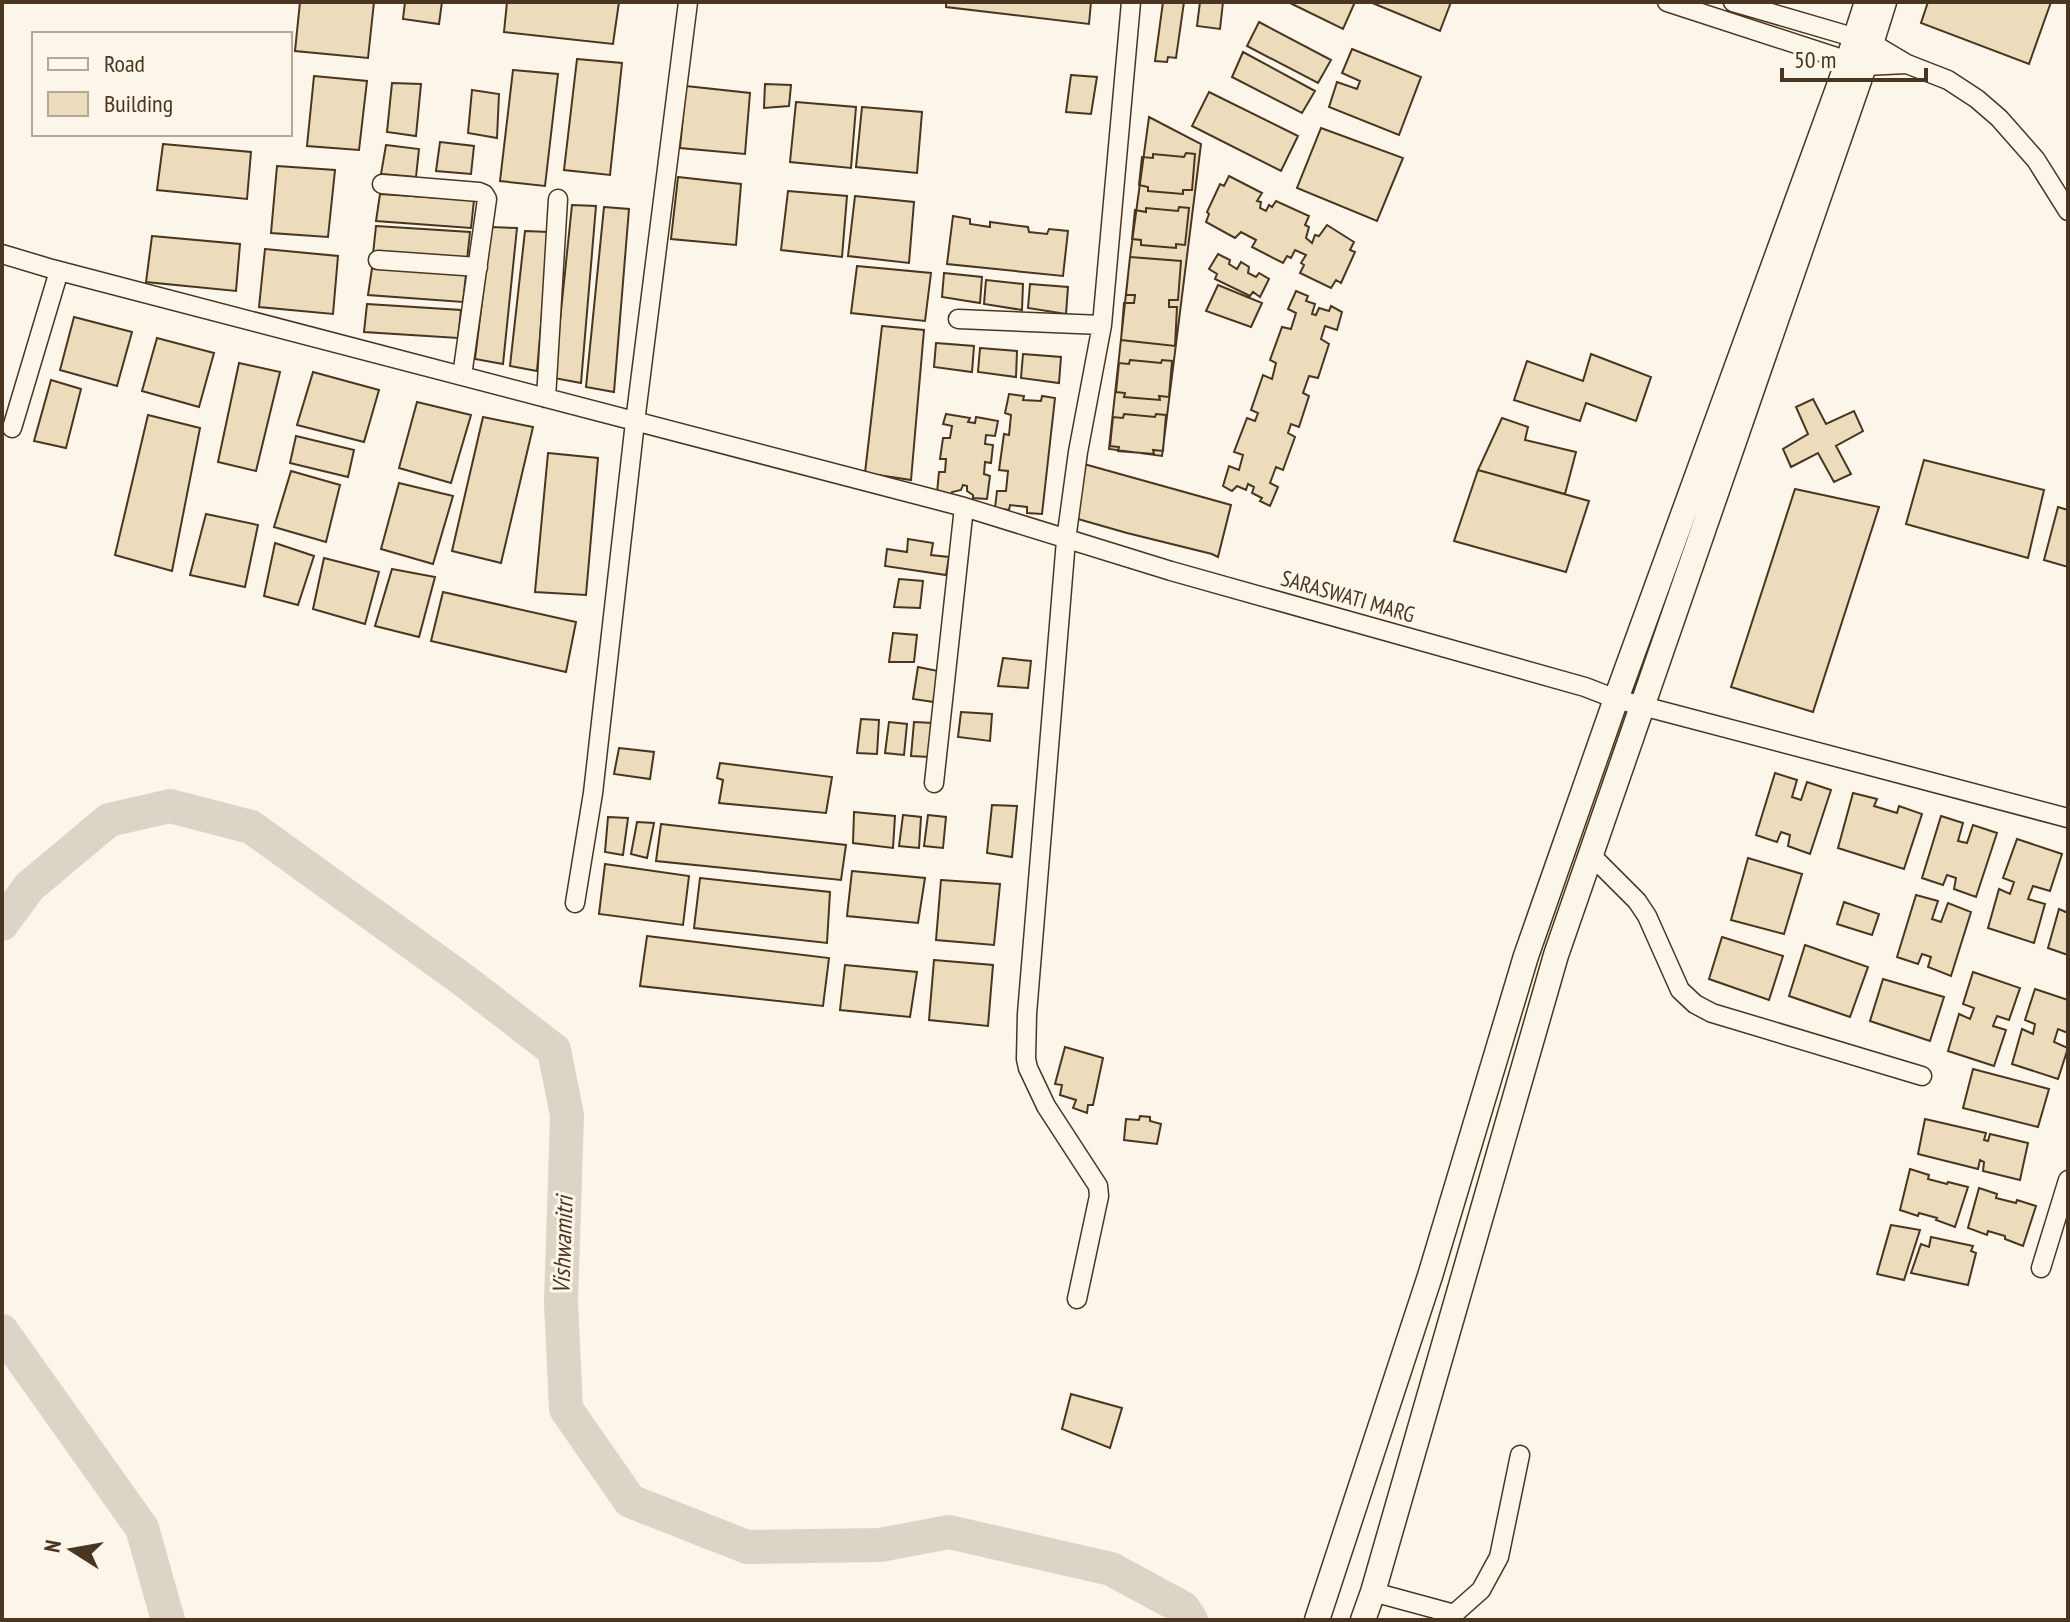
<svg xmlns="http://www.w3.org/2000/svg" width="2070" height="1622" viewBox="0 0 2070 1622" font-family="'PT Sans Narrow',sans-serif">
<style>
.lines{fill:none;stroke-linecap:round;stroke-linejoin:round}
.river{stroke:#dcd4c6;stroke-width:34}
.building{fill:#ecdcbc;stroke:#4a3520;stroke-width:2}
.street-casing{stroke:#4a3520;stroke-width:21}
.secondary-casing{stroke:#4a3520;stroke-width:27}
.street{stroke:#fbf6e9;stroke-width:18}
.secondary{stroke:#fbf6e9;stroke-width:24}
.labels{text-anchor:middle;stroke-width:6;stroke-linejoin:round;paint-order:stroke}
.street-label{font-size:22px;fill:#4a3520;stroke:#fbf6e9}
.water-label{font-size:24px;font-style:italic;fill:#4a3520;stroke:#fbf6e9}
</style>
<rect width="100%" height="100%" fill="#fbf6e9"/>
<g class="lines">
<path class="river" d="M 2,924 L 29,887 L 109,820 L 170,806 L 251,827 L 462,979 L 554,1050 L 567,1115 L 561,1302 L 566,1409 L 630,1501 L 747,1547 L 880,1545 L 949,1532 L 1111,1569 L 1183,1608 L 1191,1620
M 2,1331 L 142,1528 L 168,1620"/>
</g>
<path class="building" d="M 300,2 L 374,2 L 368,58 L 295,51 Z
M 405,2 L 442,2 L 439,24 L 403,19 Z
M 507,2 L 619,2 L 613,44 L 504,32 Z
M 946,2 L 1091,2 L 1089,24 L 946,7 Z
M 1163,2 L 1184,2 L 1176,58 L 1168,57 L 1167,62 L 1155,61 Z
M 1200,2 L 1223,2 L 1220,29 L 1197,26 Z
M 1288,2 L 1355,2 L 1343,29 Z
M 1370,2 L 1451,2 L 1440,31 Z
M 1928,2 L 2051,2 L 2029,64 L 1921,23 Z
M 1259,22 L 1331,60 L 1318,83 L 1247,46 Z
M 1352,49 L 1421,77 L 1399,135 L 1329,107 L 1337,82 L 1357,89 L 1360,81 L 1342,73 Z
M 1243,52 L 1315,91 L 1302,113 L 1232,77 Z
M 577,59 L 622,63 L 610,175 L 564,170 Z
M 513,70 L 558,74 L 545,186 L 500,181 Z
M 1071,75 L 1097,77 L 1091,114 L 1066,112 Z
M 314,76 L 367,81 L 359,150 L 307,146 Z
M 392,83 L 421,84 L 416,136 L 387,132 Z
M 765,84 L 791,85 L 789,106 L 764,108 Z
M 686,86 L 750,93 L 745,154 L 680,148 Z
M 472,90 L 499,94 L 497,138 L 468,133 Z
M 1209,92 L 1298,136 L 1281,171 L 1192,126 Z
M 796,102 L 856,107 L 851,168 L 790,162 Z
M 862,107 L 922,112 L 917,173 L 856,167 Z
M 1149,117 L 1201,144 L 1162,456 L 1109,449 L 1130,257 Z
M 1321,128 L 1403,158 L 1377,221 L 1297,188 Z
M 440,142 L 474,146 L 471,174 L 436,171 Z
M 163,144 L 251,152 L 247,199 L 157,190 Z
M 386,145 L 419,149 L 416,177 L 381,174 Z
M 1186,153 L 1195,154 L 1192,190 L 1183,190 L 1183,194 L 1148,191 L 1148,187 L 1139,185 L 1142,157 L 1153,158 L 1153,154 L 1184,157 Z
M 277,166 L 335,170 L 328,237 L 271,233 Z
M 1229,176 L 1262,193 L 1257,201 L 1261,202 L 1260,208 L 1266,211 L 1269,205 L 1272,207 L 1276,201 L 1309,216 L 1305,225 L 1309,227 L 1306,238 L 1312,243 L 1315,235 L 1319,236 L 1327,225 L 1354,242 L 1350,250 L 1355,252 L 1341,283 L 1336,280 L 1331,288 L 1300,273 L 1304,265 L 1301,263 L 1306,255 L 1295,250 L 1291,258 L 1287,256 L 1283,263 L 1252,247 L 1256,240 L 1241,232 L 1235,238 L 1206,222 L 1209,214 L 1207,212 L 1220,184 L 1224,186 Z
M 678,177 L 741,184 L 736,245 L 671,239 Z
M 788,191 L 847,196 L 842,257 L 781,250 Z
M 380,194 L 474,200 L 471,228 L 376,221 Z
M 855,196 L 914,202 L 909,263 L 848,256 Z
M 572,205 L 596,206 L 581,383 L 554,378 Z
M 604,207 L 629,209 L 614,392 L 586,387 Z
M 1179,207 L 1189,208 L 1185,245 L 1176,244 L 1176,248 L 1141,245 L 1141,240 L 1132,239 L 1135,210 L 1146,212 L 1146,208 L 1178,211 Z
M 953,216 L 970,219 L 970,224 L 990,227 L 990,222 L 1028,227 L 1029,232 L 1047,234 L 1049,229 L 1068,231 L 1063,276 L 947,264 Z
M 376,226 L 470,232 L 467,260 L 373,254 Z
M 491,227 L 517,228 L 503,364 L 475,359 Z
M 525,231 L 549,232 L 537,371 L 510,366 Z
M 152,236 L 240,244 L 236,291 L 146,282 Z
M 265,249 L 338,256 L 333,314 L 259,307 Z
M 1218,254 L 1230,260 L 1229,264 L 1237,269 L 1241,262 L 1249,267 L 1248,273 L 1256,277 L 1259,273 L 1269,279 L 1260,297 L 1253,292 L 1250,296 L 1215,279 L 1217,274 L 1209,269 Z
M 1130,257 L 1181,261 L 1178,300 L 1169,300 L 1169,307 L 1177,307 L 1175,346 L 1121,340 L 1124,303 L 1134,303 L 1135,295 L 1126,295 Z
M 857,266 L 931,273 L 925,321 L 851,313 Z
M 372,268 L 466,274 L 463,302 L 368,295 Z
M 944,273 L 982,277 L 980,303 L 942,297 Z
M 986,280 L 1023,284 L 1022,310 L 984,304 Z
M 1030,284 L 1068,287 L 1066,314 L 1028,308 Z
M 1218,285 L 1262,303 L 1251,327 L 1206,311 Z
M 1296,291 L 1308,296 L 1306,301 L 1315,304 L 1312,314 L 1316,315 L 1319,308 L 1329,311 L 1331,306 L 1342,312 L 1337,330 L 1325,326 L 1321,339 L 1329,344 L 1318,378 L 1309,376 L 1303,393 L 1309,396 L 1299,427 L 1291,424 L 1288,433 L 1295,437 L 1283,470 L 1276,467 L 1270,483 L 1278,487 L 1270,506 L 1260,501 L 1262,498 L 1252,493 L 1254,487 L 1248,484 L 1246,490 L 1237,486 L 1232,491 L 1223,486 L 1229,466 L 1239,470 L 1243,455 L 1234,452 L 1247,418 L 1255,421 L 1258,413 L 1251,410 L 1263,375 L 1272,379 L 1276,363 L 1270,360 L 1282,327 L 1291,329 L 1296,313 L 1288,309 Z
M 367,304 L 461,310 L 458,338 L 364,332 Z
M 74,317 L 132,332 L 117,386 L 60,370 Z
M 882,326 L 924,330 L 911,480 L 865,473 Z
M 157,338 L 214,353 L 199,407 L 142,391 Z
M 936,343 L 974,346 L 972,372 L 934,367 Z
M 980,348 L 1017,351 L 1016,377 L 978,372 Z
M 1023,354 L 1061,357 L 1059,383 L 1021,378 Z
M 1591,354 L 1651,377 L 1636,421 L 1586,403 L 1580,421 L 1514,400 L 1527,361 L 1583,381 Z
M 1130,360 L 1161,363 L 1162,360 L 1172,361 L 1169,397 L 1159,396 L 1160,400 L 1124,397 L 1125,393 L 1116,392 L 1119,363 L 1129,364 Z
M 239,363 L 280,372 L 256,471 L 218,462 Z
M 313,372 L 379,390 L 364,442 L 297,425 Z
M 51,380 L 81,389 L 66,448 L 34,441 Z
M 1009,394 L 1024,396 L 1023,400 L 1041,401 L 1042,396 L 1055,398 L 1042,514 L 1027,513 L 1027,507 L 1010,505 L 1009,510 L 995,508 L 997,491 L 1006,491 L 1008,471 L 999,470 L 1004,434 L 1009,435 L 1011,415 L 1005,413 Z
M 1813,399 L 1826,424 L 1854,411 L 1863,431 L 1836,446 L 1851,474 L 1834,482 L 1818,453 L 1791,467 L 1783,449 L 1808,434 L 1796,407 Z
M 417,402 L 471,415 L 451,483 L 399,468 Z
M 946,414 L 970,418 L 968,422 L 975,423 L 976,417 L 998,421 L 995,436 L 986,435 L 985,444 L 993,445 L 991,463 L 985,462 L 984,474 L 990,476 L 987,499 L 973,498 L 973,495 L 967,491 L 967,486 L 963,485 L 961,490 L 952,492 L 951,495 L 937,493 L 939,472 L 945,472 L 946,459 L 940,459 L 943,438 L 950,438 L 952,426 L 943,424 Z
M 1124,414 L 1155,417 L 1156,414 L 1166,415 L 1163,451 L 1153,450 L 1154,454 L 1118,451 L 1119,447 L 1110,446 L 1113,417 L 1123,418 Z
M 148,415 L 200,428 L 172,571 L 115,555 Z
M 483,417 L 533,427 L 501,563 L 452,551 Z
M 1502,418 L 1528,427 L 1525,440 L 1576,452 L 1565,494 L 1478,470 Z
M 296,436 L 354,450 L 348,477 L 290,463 Z
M 548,453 L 598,458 L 586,595 L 535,592 Z
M 1924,460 L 2044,490 L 2028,558 L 1906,524 Z
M 1084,464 L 1231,505 L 1218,557 L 1212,554 L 1127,533 L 1071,517 Z
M 1478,470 L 1589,501 L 1566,572 L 1454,541 Z
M 291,471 L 340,485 L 326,542 L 274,527 Z
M 399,483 L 453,496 L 433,564 L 381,549 Z
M 1795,489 L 1879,507 L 1813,712 L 1731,687 Z
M 2058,507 L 2068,510 L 2068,567 L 2044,560 Z
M 206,514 L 258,525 L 245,587 L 190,575 Z
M 908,539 L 933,543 L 931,555 L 949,557 L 946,575 L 885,566 L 887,549 L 907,552 Z
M 275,543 L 314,556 L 298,605 L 264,596 Z
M 324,558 L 379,572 L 365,624 L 313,609 Z
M 392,569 L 435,577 L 419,637 L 375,626 Z
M 899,579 L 923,581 L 920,608 L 894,607 Z
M 443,592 L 576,622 L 566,672 L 431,641 Z
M 893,633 L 917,635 L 914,662 L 889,662 Z
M 1003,658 L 1031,661 L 1028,688 L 998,686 Z
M 918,667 L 938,671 L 934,702 L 913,699 Z
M 961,712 L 992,714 L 990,741 L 958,737 Z
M 861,719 L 879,720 L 877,754 L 857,753 Z
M 889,722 L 907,724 L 904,755 L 885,753 Z
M 914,722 L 933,723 L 930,757 L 911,756 Z
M 619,748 L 654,752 L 650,779 L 614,774 Z
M 720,763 L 832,777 L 826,813 L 719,803 L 723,780 L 717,778 Z
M 1775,773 L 1797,780 L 1792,797 L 1801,800 L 1807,782 L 1831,790 L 1810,854 L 1788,846 L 1790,835 L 1781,832 L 1777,842 L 1756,835 Z
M 1853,793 L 1877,799 L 1874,806 L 1897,813 L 1899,806 L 1922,814 L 1904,869 L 1838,848 Z
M 992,805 L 1017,806 L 1012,857 L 987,853 Z
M 854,812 L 895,816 L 893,848 L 853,843 Z
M 903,815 L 921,817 L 919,848 L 899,846 Z
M 928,815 L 946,817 L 943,848 L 924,846 Z
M 1941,816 L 1963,823 L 1958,841 L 1967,843 L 1973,825 L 1997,833 L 1976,897 L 1954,889 L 1956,878 L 1947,875 L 1943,885 L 1922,878 Z
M 608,817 L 628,818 L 623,855 L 605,852 Z
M 637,822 L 654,823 L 647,858 L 631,854 Z
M 661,824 L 846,845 L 841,880 L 656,861 Z
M 2017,839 L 2062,854 L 2050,891 L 2033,886 L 2028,899 L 2045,904 L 2034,943 L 1988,928 L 1999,889 L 2010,894 L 2014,882 L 2003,878 Z
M 1748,858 L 1802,874 L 1784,934 L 1731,920 Z
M 605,864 L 689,876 L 683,925 L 599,914 Z
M 852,871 L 925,878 L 918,923 L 847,916 Z
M 700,878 L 830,892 L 827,943 L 694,928 Z
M 941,880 L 1000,884 L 994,945 L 936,940 Z
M 1916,895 L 1938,901 L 1932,919 L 1941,922 L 1948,903 L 1971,912 L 1951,976 L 1928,967 L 1931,957 L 1922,954 L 1918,964 L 1897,957 Z
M 1844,902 L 1879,914 L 1872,935 L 1837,924 Z
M 2059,909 L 2068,913 L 2068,955 L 2048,948 Z
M 647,936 L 829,958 L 823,1006 L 640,986 Z
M 1722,937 L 1783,956 L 1769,1000 L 1709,979 Z
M 1805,945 L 1868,967 L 1850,1017 L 1789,996 Z
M 934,960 L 993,965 L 988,1026 L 929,1020 Z
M 845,965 L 917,972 L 910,1017 L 840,1010 Z
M 1973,972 L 2020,988 L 2009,1020 L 1997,1016 L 1993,1026 L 2006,1030 L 1994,1066 L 1948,1051 L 1959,1014 L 1970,1019 L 1974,1008 L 1963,1004 Z
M 1883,979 L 1944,997 L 1930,1041 L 1870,1021 Z
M 2035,989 L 2068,1000 L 2068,1033 L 2058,1029 L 2054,1042 L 2068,1048 L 2058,1079 L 2012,1064 L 2022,1029 L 2033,1034 L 2035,1024 L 2025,1020 Z
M 1065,1047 L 1103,1058 L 1093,1105 L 1088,1105 L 1087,1113 L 1073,1108 L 1076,1100 L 1060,1095 L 1062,1085 L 1055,1084 Z
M 1973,1069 L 2049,1089 L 2038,1127 L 1963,1108 Z
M 1140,1116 L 1150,1117 L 1150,1121 L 1161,1124 L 1157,1144 L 1124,1140 L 1126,1119 L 1139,1120 Z
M 1925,1119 L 1986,1133 L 1984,1140 L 1988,1141 L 1990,1134 L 2028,1143 L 2020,1180 L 1983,1171 L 1984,1162 L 1980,1160 L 1978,1169 L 1918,1154 Z
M 1910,1169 L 1929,1175 L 1928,1179 L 1947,1184 L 1948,1182 L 1968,1187 L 1955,1227 L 1936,1220 L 1937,1218 L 1919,1213 L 1918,1216 L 1900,1210 Z
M 1979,1188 L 1997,1194 L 1996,1198 L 2016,1203 L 2017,1200 L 2036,1206 L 2023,1246 L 2005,1239 L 2005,1236 L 1988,1231 L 1987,1235 L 1968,1228 Z
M 1891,1225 L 1920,1230 L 1904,1280 L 1877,1274 Z
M 1931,1237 L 1973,1246 L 1971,1251 L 1976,1253 L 1968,1285 L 1911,1273 L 1921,1244 L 1929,1247 Z
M 1071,1394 L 1122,1408 L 1110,1448 L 1062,1429 Z"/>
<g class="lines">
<defs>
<path id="street" d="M 1667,2 L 1864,66 L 1907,64
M 1733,2 L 1870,42 L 1907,64 L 1948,80 L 1977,99 L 1999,118 L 2036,160 L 2068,211
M 382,184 L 479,192 L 484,194 L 487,199 L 462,376
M 2,254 L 52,269 L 964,507 L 1171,571 L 1585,687 L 1616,699 L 2068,818
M 378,260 L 478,267
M 958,319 L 1102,325
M 546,398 L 558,199
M 12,428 L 59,271
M 934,783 L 964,507
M 1590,854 L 1637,901 L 1647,916 L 1680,990 L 1695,1004 L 1712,1013 L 1922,1076
M 575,903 L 593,793 L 635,422 L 688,2
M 2041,1268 L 2068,1180
M 1077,1299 L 1099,1196 L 1098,1186 L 1046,1106 L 1028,1068 L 1026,1059 L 1027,1014 L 1066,540 L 1078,452 L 1102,325 L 1131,2
M 1373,1592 L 1454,1614 L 1481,1590 L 1499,1557 L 1520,1455"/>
<path id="secondary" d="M 1317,1620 L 1430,1276 L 1526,956 L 1616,699 L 1848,61 L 1867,2
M 1363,1620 L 1373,1592 L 1556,955 L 1864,66 L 1884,2"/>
</defs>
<use href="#street" class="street-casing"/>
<use href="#secondary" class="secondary-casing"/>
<use href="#street" class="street"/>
<use href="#secondary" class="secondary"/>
</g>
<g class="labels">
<g class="street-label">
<text transform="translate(1348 596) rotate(16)" y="8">SARASWATI MARG</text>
</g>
<g class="water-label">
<text transform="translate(563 1245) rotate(-88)" y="8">Vishwamitri</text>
</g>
</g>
<rect width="2070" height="1622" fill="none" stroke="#4a3520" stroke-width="8"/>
<rect x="32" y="32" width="260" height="104" fill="#fbf6e9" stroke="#b4a999" stroke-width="2"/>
<rect x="48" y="58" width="40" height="12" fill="#fbf6e9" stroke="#b4a999" stroke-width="2"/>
<text x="104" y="72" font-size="24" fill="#4a3520">Road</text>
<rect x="48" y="92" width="40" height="24" fill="#ecdcbc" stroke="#b4a999" stroke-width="2"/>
<text x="104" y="112" font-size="24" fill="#4a3520">Building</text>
<g transform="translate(72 1550) rotate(281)" stroke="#fbf6e9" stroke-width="6" paint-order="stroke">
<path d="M0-6L14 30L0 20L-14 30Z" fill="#4a3520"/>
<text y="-12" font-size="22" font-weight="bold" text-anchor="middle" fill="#4a3520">N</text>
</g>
<path d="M1782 68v12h144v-12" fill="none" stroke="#4a3520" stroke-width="4"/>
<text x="1794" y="68" font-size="24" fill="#4a3520" stroke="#fbf6e9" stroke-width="6" paint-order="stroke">50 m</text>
</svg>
